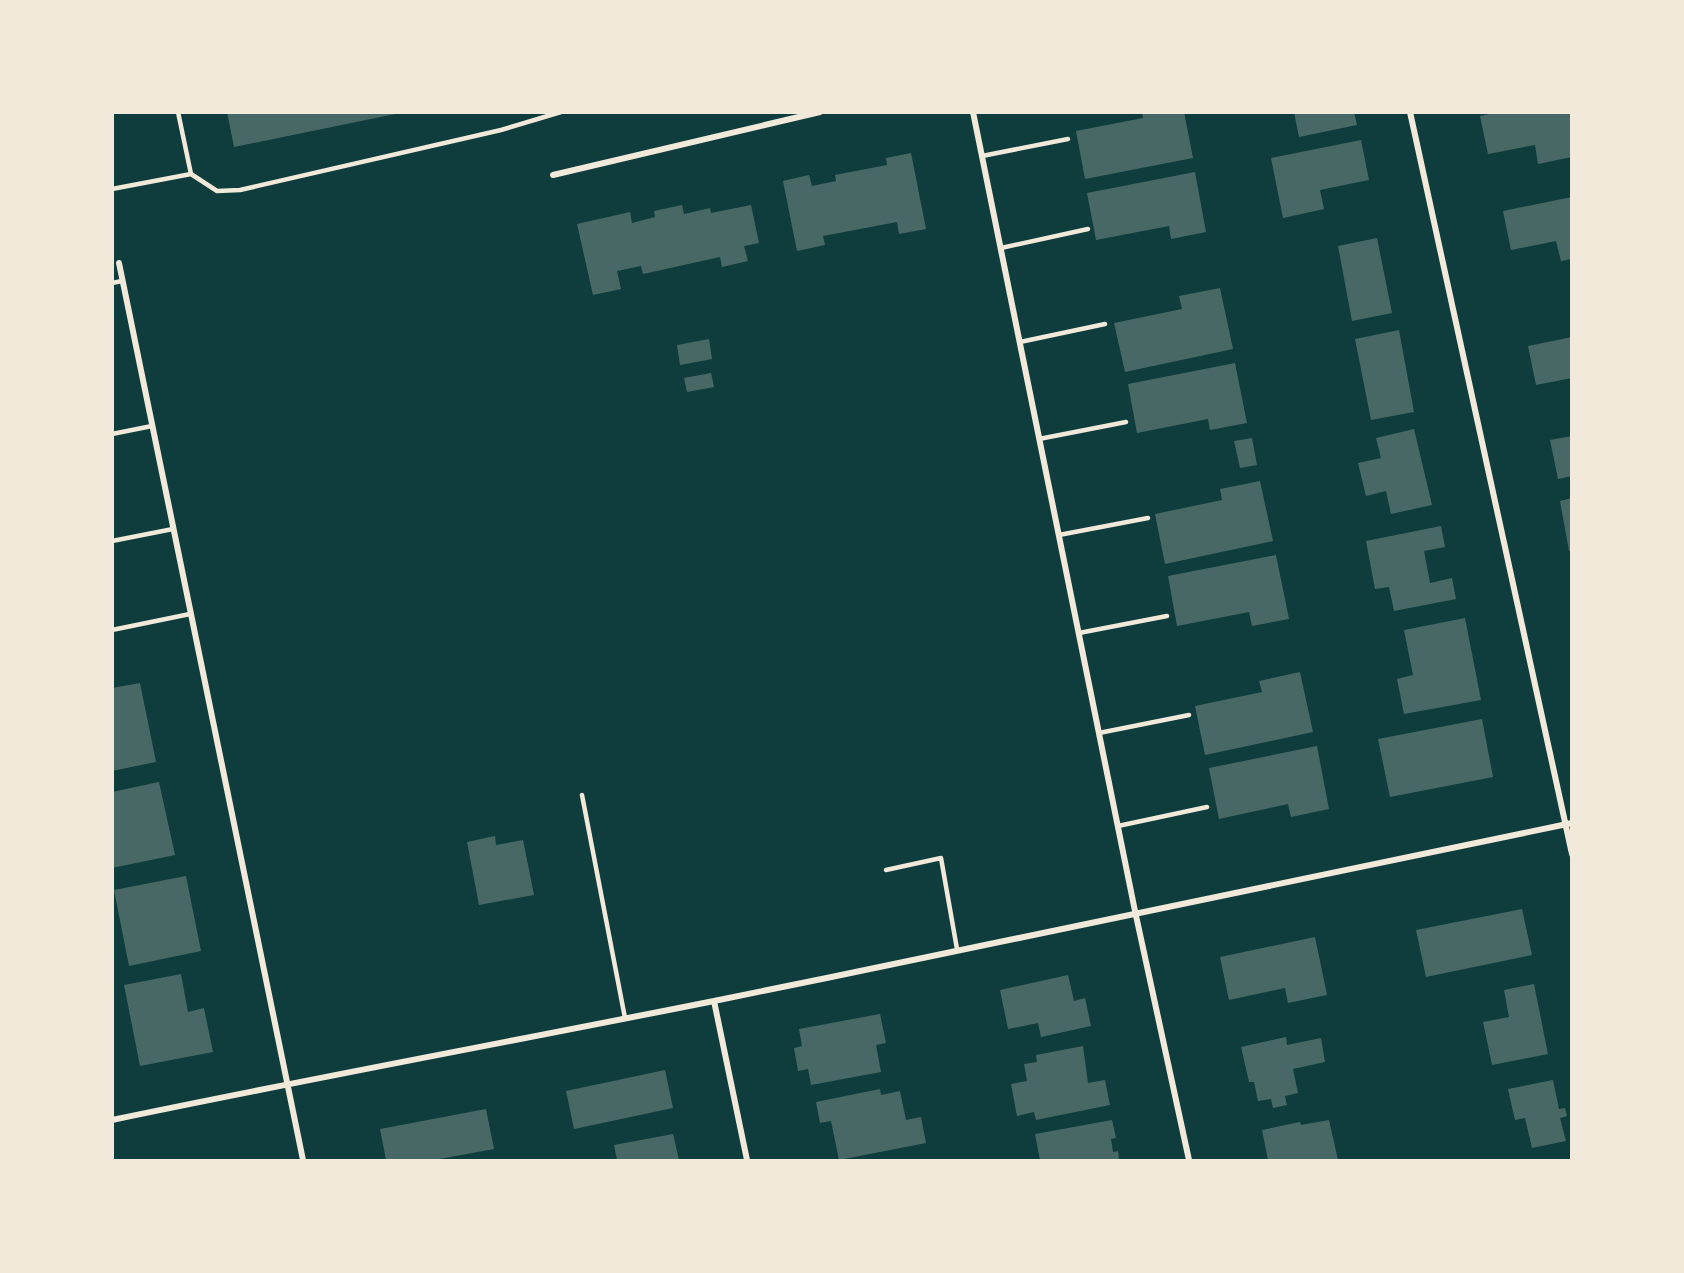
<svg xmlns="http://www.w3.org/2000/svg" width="1684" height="1273" viewBox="0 0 1684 1273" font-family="'DejaVu Sans',sans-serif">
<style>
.building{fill:#486865}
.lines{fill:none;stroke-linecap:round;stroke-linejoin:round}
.service{stroke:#f1e9da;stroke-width:4.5}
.minor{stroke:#f1e9da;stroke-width:6}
</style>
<rect width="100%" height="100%" fill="#0f3d3e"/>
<path class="building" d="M 227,112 L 395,112 L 395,114 L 234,147 Z
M 1142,112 L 1184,112 L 1193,158 L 1085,179 L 1076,131 L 1143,118 Z
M 1294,112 L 1354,112 L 1357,125 L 1299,137 Z
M 1498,112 L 1572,112 L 1572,157 L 1538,164 L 1535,145 L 1488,154 L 1480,116 Z
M 1361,140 L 1369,180 L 1320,190 L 1324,209 L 1283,218 L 1271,158 Z
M 911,153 L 926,229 L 899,234 L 897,222 L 823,236 L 825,245 L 797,251 L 783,181 L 809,175 L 812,186 L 836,181 L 835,175 L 887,165 L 886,158 Z
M 1195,172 L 1206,232 L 1171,239 L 1169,226 L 1096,240 L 1087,193 Z
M 1572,197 L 1572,259 L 1561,261 L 1556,241 L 1511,250 L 1503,211 Z
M 682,205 L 684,214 L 710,208 L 711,213 L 751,205 L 759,243 L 744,246 L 748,261 L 722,267 L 720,257 L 643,274 L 641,266 L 617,271 L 621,289 L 593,295 L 577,224 L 630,212 L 632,223 L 655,217 L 654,211 Z
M 1377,238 L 1392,313 L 1352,321 L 1338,246 Z
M 1220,288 L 1233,349 L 1125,372 L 1114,323 L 1182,309 L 1179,296 Z
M 1399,330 L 1414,412 L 1371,420 L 1355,339 Z
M 1572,337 L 1572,378 L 1536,385 L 1528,346 Z
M 709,339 L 712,359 L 680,365 L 677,345 Z
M 1235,363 L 1247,423 L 1210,430 L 1208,419 L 1137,433 L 1128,384 Z
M 711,373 L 714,387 L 687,392 L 684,378 Z
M 1414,429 L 1432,505 L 1391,514 L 1386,491 L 1366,496 L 1358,463 L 1381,458 L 1376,438 Z
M 1572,436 L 1572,476 L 1558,479 L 1550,440 Z
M 1252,438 L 1257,465 L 1240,468 L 1234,441 Z
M 1260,481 L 1273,541 L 1165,564 L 1155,514 L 1222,500 L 1220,489 Z
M 1572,498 L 1572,550 L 1569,551 L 1560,501 Z
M 1441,526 L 1445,547 L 1424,551 L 1430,583 L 1452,578 L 1456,599 L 1394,611 L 1389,587 L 1375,589 L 1366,541 Z
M 1276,555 L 1289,619 L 1252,626 L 1249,612 L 1177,626 L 1168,576 Z
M 1465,618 L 1481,700 L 1404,714 L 1397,679 L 1413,675 L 1404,630 Z
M 1300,672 L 1313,732 L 1205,755 L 1195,706 L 1262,692 L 1259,681 Z
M 140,683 L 156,762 L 112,771 L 112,688 Z
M 1482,719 L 1493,777 L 1390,797 L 1378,739 Z
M 1317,746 L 1329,809 L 1291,817 L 1288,804 L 1219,819 L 1209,768 Z
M 159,782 L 175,855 L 112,868 L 112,792 Z
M 495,836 L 496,845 L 523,840 L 534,895 L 479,905 L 467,842 Z
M 186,876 L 201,951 L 129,966 L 114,890 Z
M 1522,909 L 1532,955 L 1426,977 L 1416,930 Z
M 1315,937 L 1327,995 L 1288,1003 L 1285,988 L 1229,1000 L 1220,957 Z
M 181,974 L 188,1012 L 204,1008 L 213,1052 L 140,1066 L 124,985 Z
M 1068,975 L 1074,1001 L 1085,998 L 1091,1026 L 1041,1037 L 1038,1023 L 1008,1029 L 1000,990 Z
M 1534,984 L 1548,1054 L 1492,1065 L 1483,1022 L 1509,1017 L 1504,990 Z
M 880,1014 L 886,1043 L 876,1045 L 881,1072 L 811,1085 L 808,1069 L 798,1071 L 794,1048 L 802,1046 L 799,1029 Z
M 1286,1037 L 1287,1045 L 1321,1038 L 1325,1062 L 1293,1069 L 1298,1093 L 1285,1096 L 1287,1105 L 1273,1108 L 1271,1099 L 1258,1101 L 1254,1082 L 1249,1082 L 1241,1047 Z
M 1083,1046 L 1088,1083 L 1105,1080 L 1110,1105 L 1036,1120 L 1034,1112 L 1017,1116 L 1011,1084 L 1027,1081 L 1024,1064 L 1037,1062 L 1036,1055 Z
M 665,1070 L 673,1108 L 574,1129 L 566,1091 Z
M 1553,1080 L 1559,1109 L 1565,1108 L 1567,1116 L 1560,1118 L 1566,1141 L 1532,1148 L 1525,1118 L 1515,1120 L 1508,1089 Z
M 880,1089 L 881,1095 L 900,1091 L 906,1120 L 921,1117 L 926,1143 L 839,1160 L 831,1121 L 820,1123 L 816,1102 Z
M 486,1109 L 494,1149 L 434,1160 L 386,1160 L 380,1129 Z
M 1112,1120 L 1116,1138 L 1111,1139 L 1113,1152 L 1118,1151 L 1119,1160 L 1040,1160 L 1035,1134 Z
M 1329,1120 L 1338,1160 L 1268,1160 L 1262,1130 L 1300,1122 L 1301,1125 Z
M 673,1134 L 679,1160 L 617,1160 L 614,1145 Z"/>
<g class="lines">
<path class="service" d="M 982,156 L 1068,139
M 191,174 L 217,191 L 240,190 L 501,130 L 561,112
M 112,189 L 191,174 L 178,112
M 1001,248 L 1088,229
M 112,283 L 122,281
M 1020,342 L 1105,324
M 112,434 L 152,426
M 1039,439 L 1126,422
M 1059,535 L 1148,518
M 112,541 L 173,529
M 112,630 L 190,614
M 1079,633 L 1167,616
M 1099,733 L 1189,715
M 582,795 L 625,1018
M 1118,826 L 1207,807
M 886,870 L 941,858 L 957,949"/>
<path class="minor" d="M 973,112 L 1135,911 L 1189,1160
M 1410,112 L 1572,854
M 553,175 L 820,112
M 119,263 L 303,1160
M 714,1001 L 747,1160
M 112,1120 C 313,1078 514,1041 714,1001 C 1000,943 1285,881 1572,823"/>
</g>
<rect width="1684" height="1273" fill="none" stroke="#f1e9da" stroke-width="228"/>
</svg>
